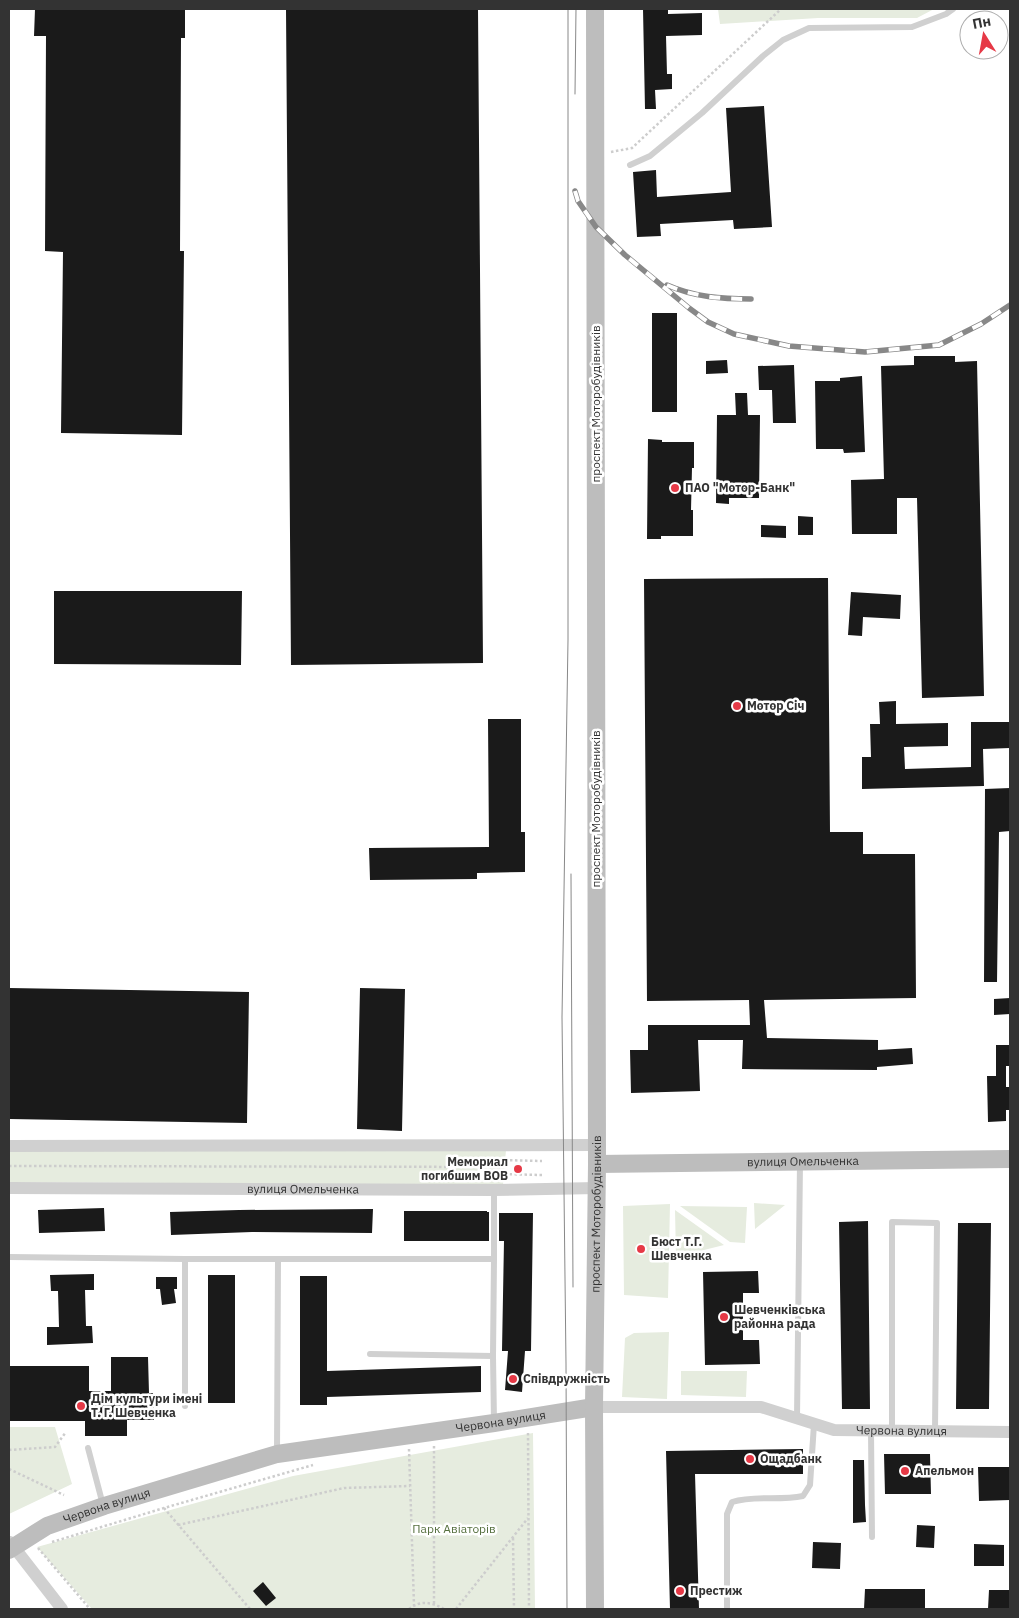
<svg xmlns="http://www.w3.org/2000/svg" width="1019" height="1618" viewBox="0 0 1019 1618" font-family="'IBM Plex Sans',sans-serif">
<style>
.green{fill:#e6ecdf}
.building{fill:#1a1a1a}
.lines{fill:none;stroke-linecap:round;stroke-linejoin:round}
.path{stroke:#cdcdcd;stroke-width:2.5;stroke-dasharray:2.5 2.5;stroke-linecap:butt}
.lane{stroke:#d0d0d0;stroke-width:6}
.street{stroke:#d0d0d0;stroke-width:12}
.secondary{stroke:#bdbdbd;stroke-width:18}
.tram{stroke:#888;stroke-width:1}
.rail-casing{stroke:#888;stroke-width:5.5}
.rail{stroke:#fff;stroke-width:4;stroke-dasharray:11;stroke-linecap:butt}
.poi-dot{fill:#e63946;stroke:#fff;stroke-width:2}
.labels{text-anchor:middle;stroke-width:5;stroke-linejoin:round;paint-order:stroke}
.street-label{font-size:12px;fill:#333;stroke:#fff}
.poi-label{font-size:12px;font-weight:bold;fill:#333;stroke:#fff;text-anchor:start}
.park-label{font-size:12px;fill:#56703f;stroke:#fff}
</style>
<rect width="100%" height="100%" fill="#fff"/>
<path class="green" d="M 718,9 L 934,9 L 917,18 L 818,18 L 720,24 Z
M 506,1150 L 503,1185 L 9,1182 L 9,1151 Z
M 754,1203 L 785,1205 L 755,1229 Z
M 670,1204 L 668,1298 L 624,1295 L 623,1206 Z
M 680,1206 L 747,1207 L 745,1243 L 730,1242 Z
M 675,1210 L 724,1245 L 676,1257 Z
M 669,1332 L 667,1399 L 622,1397 L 625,1338 L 634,1333 Z
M 681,1371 L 747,1371 L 746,1397 L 681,1395 Z
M 9,1427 L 55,1427 L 72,1484 L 9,1514 Z
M 533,1433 L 535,1609 L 92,1609 L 37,1547 L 293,1476 Z"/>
<path class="building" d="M 35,9 L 185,9 L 185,38 L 181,38 L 180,251 L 184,251 L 182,435 L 61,433 L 63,252 L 45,251 L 46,36 L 34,36 Z
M 286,9 L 478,9 L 483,663 L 291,665 Z
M 643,9 L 668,9 L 668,14 L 702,13 L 702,35 L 666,36 L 667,74 L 672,74 L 672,89 L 655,90 L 656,109 L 645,109 Z
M 764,106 L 772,227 L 734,229 L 733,220 L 660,224 L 661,236 L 637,237 L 633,172 L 656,170 L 657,197 L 731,192 L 726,108 Z
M 652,313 L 677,313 L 677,412 L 652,412 Z
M 914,356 L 955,356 L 955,362 L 977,361 L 984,696 L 922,698 L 917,498 L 897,498 L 897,534 L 852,534 L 851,480 L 884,479 L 881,366 L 914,365 Z
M 727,360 L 728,373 L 706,374 L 706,361 Z
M 794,365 L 796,423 L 773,423 L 772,390 L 759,390 L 758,366 Z
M 862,376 L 865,452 L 844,453 L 843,449 L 816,449 L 815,381 L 840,381 L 840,378 Z
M 735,393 L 747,393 L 748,415 L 760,415 L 759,498 L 729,498 L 729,504 L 716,503 L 717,415 L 736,415 Z
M 648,439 L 662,440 L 662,442 L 694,442 L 694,468 L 692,468 L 691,510 L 693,510 L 693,536 L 661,536 L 661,539 L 647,539 Z
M 798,516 L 813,517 L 813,535 L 798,535 Z
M 761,525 L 786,526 L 786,538 L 761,537 Z
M 828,578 L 830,832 L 863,832 L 863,854 L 915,854 L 916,998 L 764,1000 L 767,1038 L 878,1040 L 878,1050 L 912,1048 L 913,1064 L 877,1067 L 877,1070 L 742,1069 L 743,1040 L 698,1040 L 700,1091 L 631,1093 L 630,1050 L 648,1050 L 648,1025 L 750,1025 L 749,1000 L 647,1001 L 644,579 Z
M 54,591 L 242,591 L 241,665 L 54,664 Z
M 851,592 L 901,595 L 900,619 L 863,617 L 862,636 L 848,635 Z
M 896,701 L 896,724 L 948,723 L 948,746 L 904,747 L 905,769 L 971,767 L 971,722 L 1010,722 L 1010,748 L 983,749 L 984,786 L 862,789 L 862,757 L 871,757 L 870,724 L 880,724 L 879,702 Z
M 488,719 L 521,719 L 521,832 L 525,832 L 525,872 L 477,873 L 477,879 L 370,880 L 369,848 L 489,847 Z
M 1010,788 L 1010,831 L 999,832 L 997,982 L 984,982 L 985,789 Z
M 9,988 L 249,992 L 247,1123 L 9,1119 Z
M 360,988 L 405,989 L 402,1131 L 357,1129 Z
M 1010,998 L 1010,1014 L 994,1015 L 994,999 Z
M 996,1045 L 1010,1045 L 1010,1066 L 1006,1066 L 1006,1087 L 1010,1087 L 1010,1110 L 1006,1110 L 1006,1121 L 988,1122 L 987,1076 L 996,1076 Z
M 104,1208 L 105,1231 L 39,1233 L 38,1210 Z
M 373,1209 L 372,1233 L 252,1232 L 171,1235 L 170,1212 L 239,1210 Z
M 404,1211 L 487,1211 L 487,1212 L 489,1212 L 489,1241 L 404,1241 Z
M 499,1213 L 533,1213 L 531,1351 L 525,1351 L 522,1392 L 505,1390 L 508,1351 L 502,1351 L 504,1241 L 499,1241 Z
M 868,1221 L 870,1409 L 842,1409 L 839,1222 Z
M 958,1223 L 991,1223 L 989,1409 L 956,1409 Z
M 758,1271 L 759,1293 L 743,1293 L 743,1340 L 759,1340 L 760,1364 L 705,1365 L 703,1272 Z
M 94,1274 L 94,1290 L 85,1290 L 86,1326 L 92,1326 L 93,1343 L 47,1345 L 47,1327 L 59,1327 L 58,1291 L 51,1291 L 50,1275 Z
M 208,1275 L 235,1275 L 235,1403 L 208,1403 Z
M 300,1276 L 327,1276 L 327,1371 L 481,1366 L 481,1392 L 327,1397 L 327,1405 L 300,1405 Z
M 156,1277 L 177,1277 L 177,1289 L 174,1289 L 176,1303 L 162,1305 L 160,1289 L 156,1289 Z
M 111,1357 L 148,1357 L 149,1393 L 153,1393 L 154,1420 L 127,1420 L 127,1436 L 85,1436 L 85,1421 L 9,1421 L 9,1366 L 89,1366 L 89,1391 L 111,1391 Z
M 803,1449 L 803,1474 L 695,1474 L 699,1609 L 670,1609 L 666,1451 Z
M 884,1454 L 930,1454 L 931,1494 L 885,1494 Z
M 853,1460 L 864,1460 L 865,1505 L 866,1522 L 853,1523 Z
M 978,1467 L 1010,1467 L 1010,1500 L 979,1501 Z
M 917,1525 L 935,1526 L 934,1548 L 916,1547 Z
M 813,1542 L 841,1543 L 840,1569 L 812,1568 Z
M 974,1544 L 1004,1545 L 1004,1566 L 974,1566 Z
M 263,1582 L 276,1598 L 266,1606 L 253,1591 Z
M 865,1589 L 925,1589 L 925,1609 L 864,1609 Z
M 989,1590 L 1010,1590 L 1010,1609 L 988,1609 Z"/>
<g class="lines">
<path class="path" d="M 611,152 L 632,148 L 781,9
M 9,1166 L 500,1167
M 542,1175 L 500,1174 L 501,1160 L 542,1161
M 528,1433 L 529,1609
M 434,1446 L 434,1604
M 409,1449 L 414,1605
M 9,1450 L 55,1447 L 66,1432
M 9,1469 L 64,1495
M 164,1508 L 250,1609
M 178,1525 L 344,1488 L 410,1486
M 513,1538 L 514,1609
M 52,1542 L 164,1508 L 313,1465
M 38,1548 L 90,1609
M 409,1609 C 420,1600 432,1602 444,1609
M 456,1609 L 528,1518"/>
<path class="lane" d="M 630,165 L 650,156 L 702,113 L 763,56 L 783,40 L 809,28 L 912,27 L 946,14 L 953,9
M 494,1190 L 494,1259
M 9,1257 L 185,1259 L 494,1259 L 493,1356 L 370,1354
M 185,1259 L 185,1406
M 493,1356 L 494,1422
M 797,1419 L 800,1162
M 871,1431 L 872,1537
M 892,1431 L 892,1222 L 937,1223 L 935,1431
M 88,1448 L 103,1505
M 277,1453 L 278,1260
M 727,1609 L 727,1514 L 732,1502 C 755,1495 779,1501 803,1496 L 810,1485 L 814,1424"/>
<g class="street">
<path d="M 9,1146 L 596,1145"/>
<path id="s1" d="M 9,1188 L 494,1190 L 597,1188"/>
<path id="s2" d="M 594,1407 L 761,1407 L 834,1430 L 1010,1432"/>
<path d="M 10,1542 L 62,1609"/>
</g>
<g class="secondary">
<path id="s3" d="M 597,1164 L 1010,1159"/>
<path id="s4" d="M 9,1550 L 47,1526 L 104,1506 L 277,1454 L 494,1423 L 594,1407"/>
<path id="s5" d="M 595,1609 L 594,1407 L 597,1164 L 595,9"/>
</g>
<path class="tram" d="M 575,94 L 576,9
M 571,874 L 573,1287
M 567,1609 L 566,1364 L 562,1017 L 568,640 L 568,9"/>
<defs>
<path id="rail" d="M 575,191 L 578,201 L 596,227 L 625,255 L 689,308 L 708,322 L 734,334 L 789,346 L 865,352 L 939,345 L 981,324 L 1010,305
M 667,285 C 694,297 722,299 751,299"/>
</defs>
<use href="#rail" class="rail-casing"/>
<use href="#rail" class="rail"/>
</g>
<g class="poi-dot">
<circle cx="675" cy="488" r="5"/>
<circle cx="737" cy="706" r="5"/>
<circle cx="518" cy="1169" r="5"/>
<circle cx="641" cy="1249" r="5"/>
<circle cx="724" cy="1317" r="5"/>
<circle cx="513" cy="1379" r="5"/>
<circle cx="81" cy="1406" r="5"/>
<circle cx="750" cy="1459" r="5"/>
<circle cx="905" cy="1471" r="5"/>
<circle cx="680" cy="1591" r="5"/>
</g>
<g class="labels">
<g class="street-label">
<text transform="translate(596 404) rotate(-90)" y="4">проспект Моторобудівників</text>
<text transform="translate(596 809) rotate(-90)" y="4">проспект Моторобудівників</text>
<text dy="4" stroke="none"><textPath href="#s3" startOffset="206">вулиця Омельченка</textPath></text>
<text dy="4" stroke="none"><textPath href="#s1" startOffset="294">вулиця Омельченка</textPath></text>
<text dy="4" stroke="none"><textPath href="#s5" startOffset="395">проспект Моторобудівників</textPath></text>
<text dy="4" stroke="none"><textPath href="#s4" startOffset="512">Червона вулиця</textPath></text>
<text dy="4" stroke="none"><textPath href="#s2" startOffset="311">Червона вулиця</textPath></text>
<text dy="4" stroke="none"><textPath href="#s4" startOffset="108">Червона вулиця</textPath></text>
</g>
<g class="poi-label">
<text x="685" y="492">ПАО "Мотор-Банк"</text>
<text x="747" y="710">Мотор Січ</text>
<text x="508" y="1166" text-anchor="end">Мемориал<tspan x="508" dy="14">погибшим ВОВ</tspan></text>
<text x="651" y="1246">Бюст Т.Г.<tspan x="651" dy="14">Шевченка</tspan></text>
<text x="734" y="1314">Шевченківська<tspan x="734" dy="14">районна рада</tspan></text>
<text x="523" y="1383">Співдружність</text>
<text x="91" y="1403">Дім культури імені<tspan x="91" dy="14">Т. Г. Шевченка</tspan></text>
<text x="760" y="1463">Ощадбанк</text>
<text x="915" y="1475">Апельмон</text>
<text x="690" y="1595">Престиж</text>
</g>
<g class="park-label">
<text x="454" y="1533">Парк Авіаторів</text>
</g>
</g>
<rect width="1019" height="1618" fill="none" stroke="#333333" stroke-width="20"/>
<g transform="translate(984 35) rotate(349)"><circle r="24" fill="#ffffff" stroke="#adadad"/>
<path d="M0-4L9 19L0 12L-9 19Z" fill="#e63946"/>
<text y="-8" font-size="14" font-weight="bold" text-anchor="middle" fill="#333333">Пн</text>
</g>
</svg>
